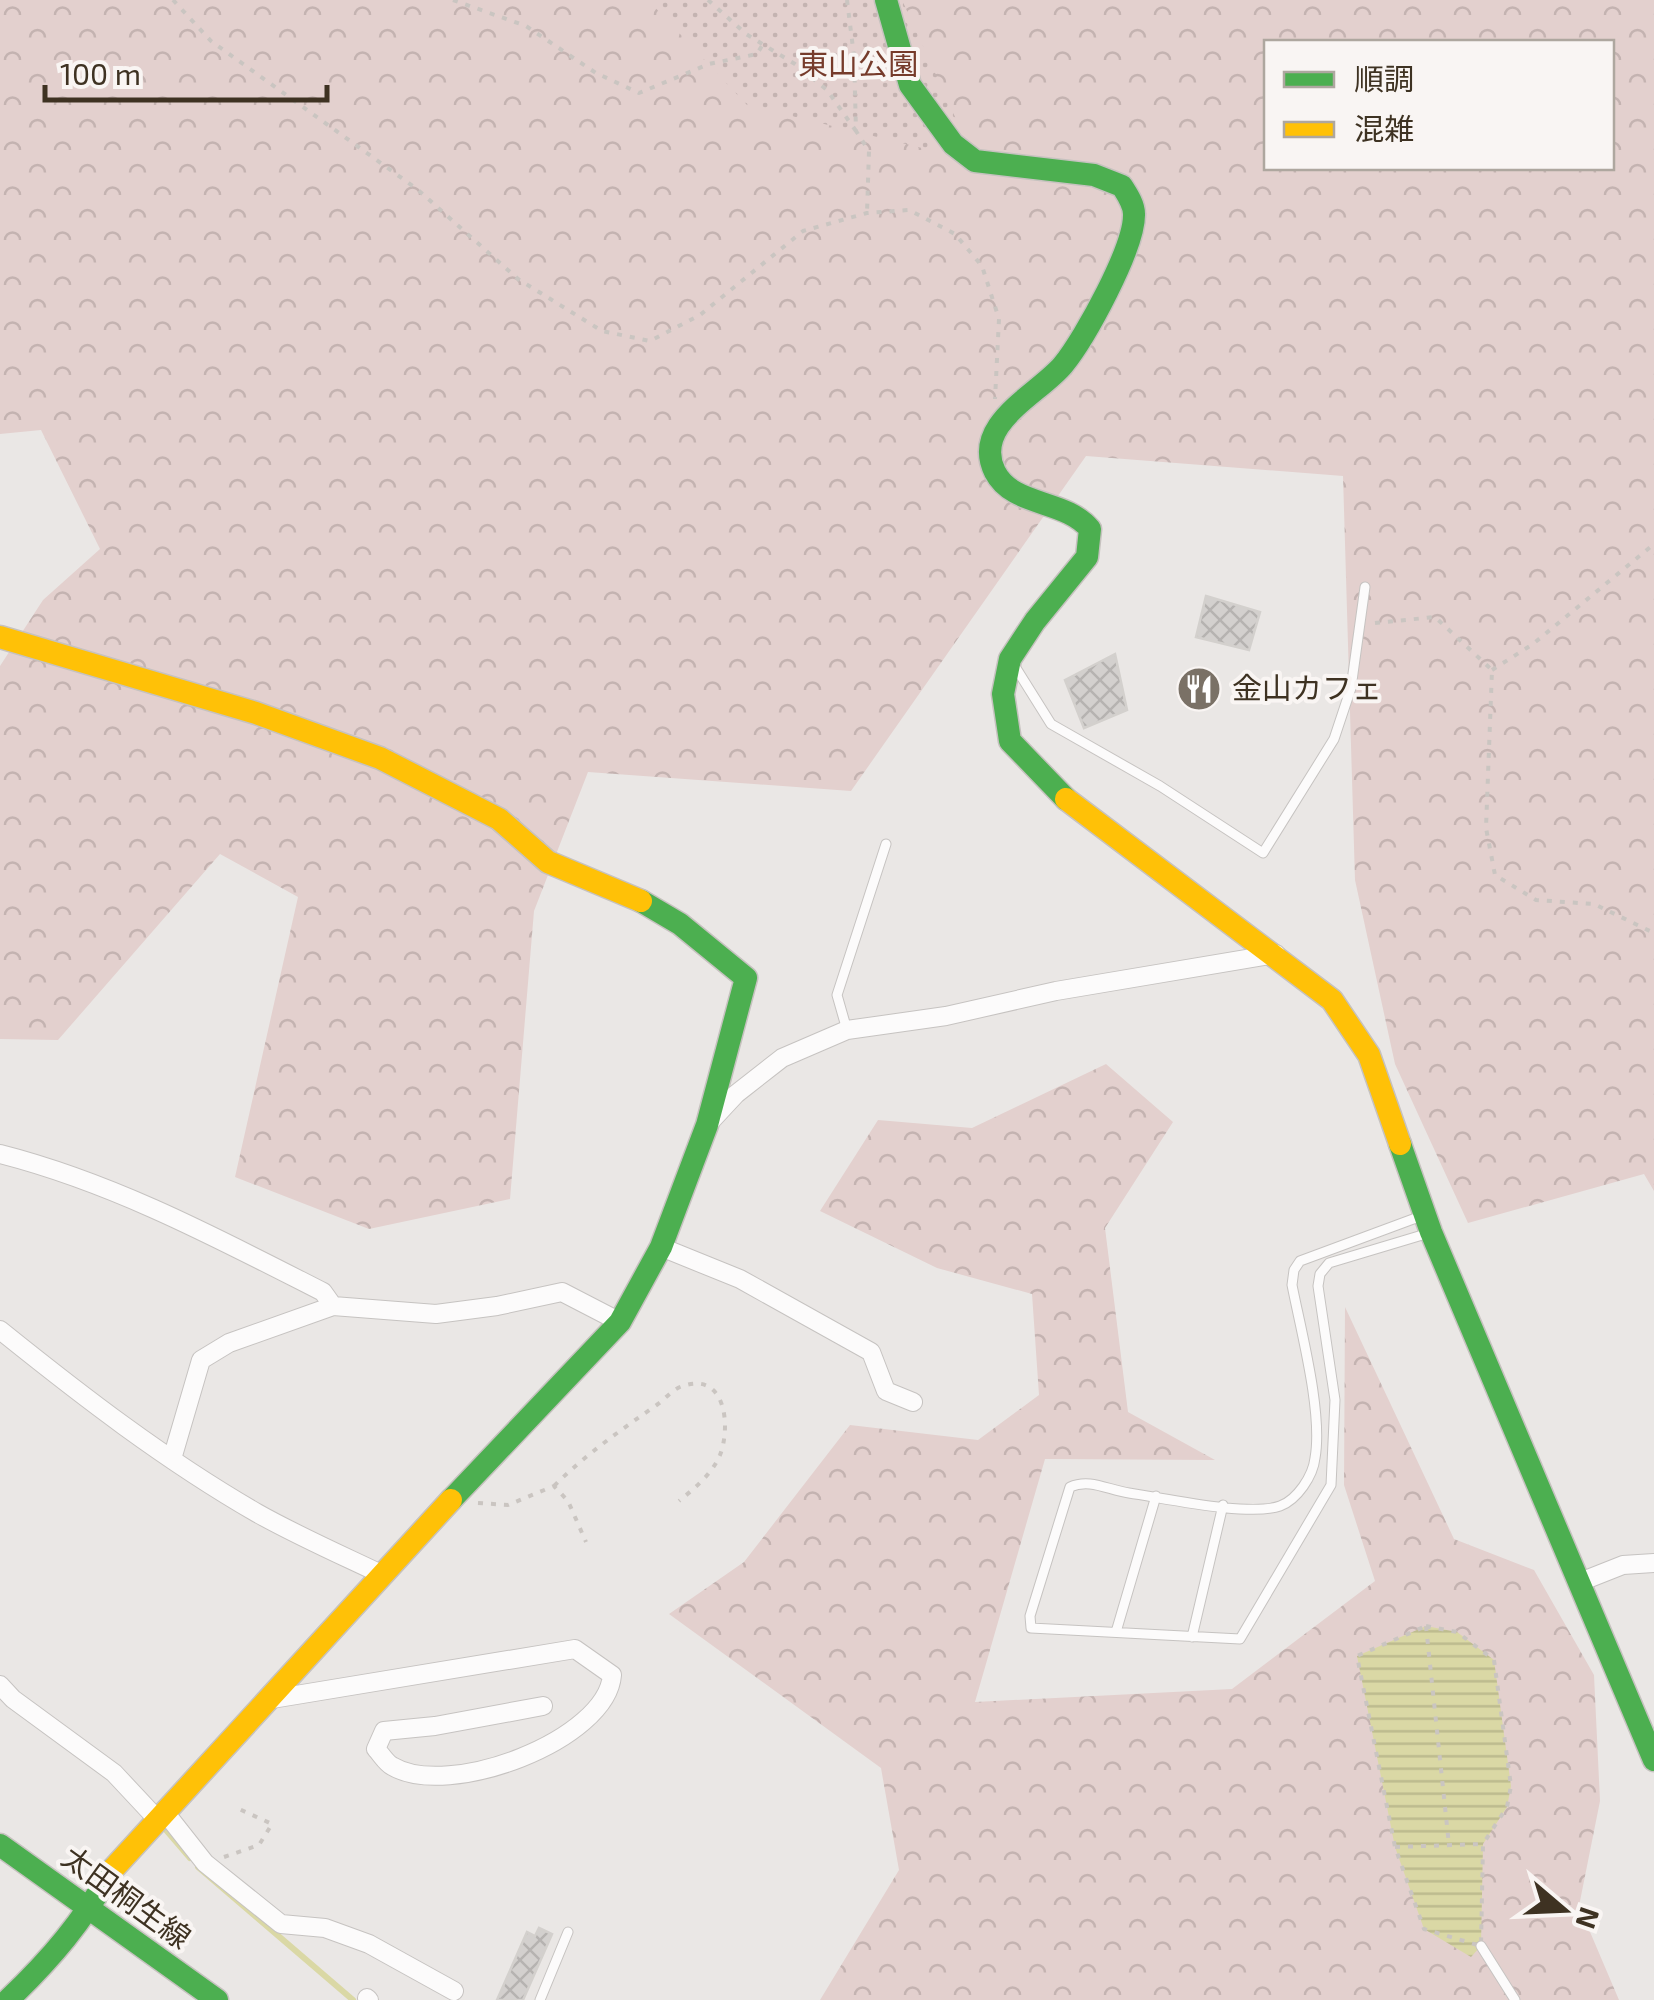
<svg xmlns="http://www.w3.org/2000/svg" width="1654" height="2000" viewBox="0 0 1654 2000" font-family="'Exo 2','Noto Sans JP',sans-serif">
<style>
.forest{fill:url(#forest-crowns);fill-rule:evenodd}
.park{fill:url(#park-dots)}
.water{fill:url(#water-rules)}
.lines{fill:none;stroke-linecap:round;stroke-linejoin:round}
.stream{stroke:#dad8a5;stroke-width:6}
.building{fill:url(#building-cross-hatch);stroke:#d3d0cd;stroke-width:2.5}
.lane-casing{stroke:#c6c3c1;stroke-width:11}
.street-casing{stroke:#c6c3c1;stroke-width:20}
.fast-casing{stroke:#c6c2bf;stroke-width:25}
.slow-casing{stroke:#c6c2bf;stroke-width:25}
.path{stroke:#cac5c1;stroke-width:4;stroke-dasharray:5 8;stroke-linecap:butt}
.lane{stroke:#fcfbfb;stroke-width:9}
.street{stroke:#fcfbfb;stroke-width:18}
.fast{stroke:#4caf50;stroke-width:22}
.slow{stroke:#ffc107;stroke-width:22}
.labels{text-anchor:middle;stroke-width:8;stroke-linejoin:round;paint-order:stroke}
.park-label{font-size:30px;fill:#763b2b;stroke:#f9f5f3}
.poi-label{font-size:30px;fill:#3e3222;stroke:#f9f5f3;text-anchor:start}
.street-label{font-size:30px;fill:#3e3222;stroke:#f9f5f3}
</style>
<defs>
<pattern id="forest-crowns" width="20" height="18" patternUnits="userSpaceOnUse" patternTransform="scale(2.5)"><rect width="20" height="18" fill="#e3d0ce"/><path d="M2 6a3 3 0 1 1 6 0M12 15a3 3 0 1 1 6 0" fill="none" stroke="#c4b3b1"/></pattern>
<pattern id="park-dots" width="8" height="8" patternUnits="userSpaceOnUse" patternTransform="scale(2.5)"><rect width="8" height="8" fill="#e3d0ce"/><path d="M2 2h.1M6 6h.1" fill="none" stroke="#c4b3b1" stroke-width="1.8" stroke-linecap="round"/></pattern>
<pattern id="water-rules" width="6" height="5" patternUnits="userSpaceOnUse" patternTransform="scale(2.5)"><rect width="6" height="5" fill="#dad8a5"/><path d="M0 2.5h6" fill="none" stroke="#bcba8e"/></pattern>
<pattern id="building-cross-hatch" width="8" height="8" patternUnits="userSpaceOnUse" patternTransform="scale(2.5)"><rect width="8" height="8" fill="#d3d0ce"/><path d="M0 0l8 8M0 8l8-8" fill="none" stroke="#b6b3b1"/></pattern>
</defs>
<rect width="100%" height="100%" fill="#eae7e5"/>
<path class="forest" d="M 0,0 L 1654,0 L 1654,1191 L 1644,1174 L 1468,1223 L 1395,1064 L 1355,880 L 1343,476 L 1086,456 L 851,791 L 588,772 L 534,911 L 510,1199 L 369,1229 L 235,1177 L 298,897 L 220,854 L 58,1040 L 0,1039 L 0,666 L 43,600 L 100,549 L 41,430 L 0,434 ZM 1266,42 L 1612,42 L 1612,168 L 1266,168 Z
M 1106,1064 L 1173,1122 L 1105,1228 L 1128,1412 L 1215,1460 L 1045,1459 L 975,1702 L 1232,1689 L 1375,1581 L 1344,1485 L 1345,1307 L 1454,1539 L 1534,1570 L 1594,1675 L 1600,1801 L 1579,1906 L 1619,2000 L 820,2000 L 899,1870 L 881,1768 L 669,1614 L 744,1562 L 850,1425 L 978,1440 L 1039,1395 L 1032,1294 L 937,1268 L 820,1211 L 878,1120 L 972,1128 Z"/>
<path class="park" d="M 648,0 L 902,0 L 975,161 L 747,105 Z"/>
<path class="water" d="M 1426,1626 L 1457,1632 L 1494,1660 L 1511,1786 L 1507,1807 L 1483,1844 L 1481,1946 L 1471,1957 L 1424,1929 L 1395,1847 L 1357,1656 Z"/>
<g class="lines">
<path class="stream" d="M 166,1830 L 190,1858
M 198,1867 L 353,2000"/>
</g>
<path class="building" d="M 1206,596 L 1260,612 L 1249,650 L 1196,637 Z
M 1115,654 L 1127,710 L 1084,728 L 1065,680 Z
M 539,1928 L 552,1934 L 523,2000 L 497,2000 L 527,1932 L 535,1936 Z"/>
<g class="lines">
<defs>
<path id="lane" d="M 1014,665 L 1051,724 L 1160,786 L 1263,853 L 1334,739 L 1351,688 L 1365,587
M 847,1030 L 837,995 L 886,844
M 1424,1215 L 1300,1261 L 1294,1270 L 1292,1285 C 1301,1331 1323,1413 1315,1458 C 1313,1476 1297,1500 1280,1506 C 1249,1517 1164,1498 1129,1493 C 1108,1490 1090,1478 1070,1487 L 1030,1616 L 1031,1628 L 1240,1639 L 1331,1485 L 1335,1400 L 1318,1286 L 1320,1274 L 1329,1263 L 1429,1233
M 1116,1632 L 1156,1496
M 1192,1637 L 1223,1505
M 1481,1946 L 1515,2000
M 540,2000 L 568,1932"/>
<path id="street" d="M 709,1123 L 736,1094 L 782,1058 L 847,1030 L 946,1016 L 1056,991 L 1276,954
M 0,1154 C 114,1183 219,1239 323,1292 L 333,1306 L 436,1314 L 497,1306 L 562,1292 L 620,1322
M 661,1247 L 740,1279 L 871,1352 L 886,1391 L 913,1402
M 0,1330 C 82,1396 165,1460 257,1513 C 296,1535 339,1554 381,1574
M 172,1459 L 201,1360 L 229,1343 L 333,1306
M 1580,1582 L 1623,1565 L 1654,1563
M 0,1685 L 13,1699 L 114,1773 L 157,1819
M 266,1700 L 575,1649 L 612,1675 C 607,1740 448,1800 392,1766 C 386,1763 381,1754 376,1749 L 384,1731 L 435,1726 L 543,1706
M 164,1811 L 205,1863 L 281,1924 L 325,1928 L 369,1944 L 454,1991
M 367,1998 L 369,2000"/>
<path id="fast" d="M 886,0 L 910,85 L 953,144 L 975,161 L 1094,175 L 1122,186 C 1127,194 1134,204 1134,214 C 1135,247 1085,338 1063,365 C 1039,394 971,424 995,472 C 1013,507 1065,499 1090,529 L 1087,557 L 1035,621 L 1010,659 L 1003,694 L 1010,741 L 1066,799
M 1400,1144 L 1431,1232 L 1654,1760
M 451,1500 L 620,1322 L 661,1247 L 707,1125 L 746,978 L 680,924 L 641,901
M 0,1845 L 217,2000
M 8,2000 C 53,1957 81,1923 113,1869"/>
<path id="slow" d="M 0,637 L 256,713 L 380,758 L 499,819 L 548,862 L 641,901
M 1066,799 L 1332,1000 L 1369,1055 L 1400,1144
M 113,1869 L 451,1500"/>
</defs>
<use href="#lane" class="lane-casing"/>
<use href="#street" class="street-casing"/>
<use href="#fast" class="fast-casing"/>
<use href="#slow" class="slow-casing"/>
<path class="path" d="M 173,0 L 211,41 L 417,189 L 518,279 L 602,331 L 650,341 L 700,315 L 803,231 L 867,213 L 909,210 L 955,234 L 982,266 L 999,319 L 995,399
M 453,0 L 526,26 L 596,73 L 639,93 L 709,64 L 757,54 L 763,44
M 708,0 L 746,34 L 795,64 L 827,90 L 856,131
M 847,0 L 854,56 L 856,131 L 869,151 L 867,213
M 1375,623 L 1435,617 L 1492,670 L 1486,828 L 1495,875 L 1536,900 L 1594,904 L 1654,933
M 1492,670 L 1533,644 L 1654,544
M 554,1486 C 586,1454 621,1430 658,1404 C 666,1398 674,1388 683,1386 C 726,1371 731,1427 720,1455 C 712,1474 695,1488 679,1501
M 478,1503 L 508,1505 L 554,1486 L 568,1501 L 586,1542
M 1426,1626 L 1457,1632 L 1494,1660 L 1511,1786 L 1507,1807 L 1483,1844 L 1481,1946 L 1424,1929 L 1395,1847 L 1357,1656 Z
M 1426,1626 L 1449,1845
M 1395,1847 L 1483,1844
M 224,1857 L 259,1845 L 272,1824 L 237,1808"/>
<use href="#lane" class="lane"/>
<use href="#street" class="street"/>
<use href="#fast" class="fast"/>
<use href="#slow" class="slow"/>
</g>
<defs>
<symbol id="restaurant-disc" viewBox="-11 -11 22 22"><circle r="9.5" fill="#7a7166" stroke="#f9f5f3"/><path d="M-5-6h1v4h1v-4h1v4h1v-4h1v5L-1.5 .5V6h-2V.5L-5-1ZM5-6V6H3V1.5H1.5Q1.5-4 5-6Z" fill="#fff"/></symbol>
</defs>
<g fill-rule="evenodd">
<use href="#restaurant-disc" x="1174" y="664" width="50" height="50"/>
</g>
<g class="labels">
<g class="park-label">
<text x="858" y="75">東山公園</text>
</g>
<g class="poi-label">
<text x="1232" y="699">金山カフェ</text>
</g>
<g class="street-label">
<text transform="translate(126 1898) rotate(36)" y="10">太田桐生線</text>
</g>
</g>
<rect x="1264" y="40" width="350" height="130" fill="#f9f5f3" stroke="#aea79f" stroke-width="2.5"/>
<rect x="1284" y="72" width="50" height="15" fill="#4caf50" stroke="#aea79f" stroke-width="2.5"/>
<text x="1354" y="90" font-size="30" fill="#3e3222">順調</text>
<rect x="1284" y="122" width="50" height="15" fill="#ffc107" stroke="#aea79f" stroke-width="2.5"/>
<text x="1354" y="140" font-size="30" fill="#3e3222">混雑</text>
<g transform="translate(1564 1910) rotate(109)" stroke="#f9f5f3" stroke-width="8" paint-order="stroke">
<path d="M0-8L18 38L0 25L-18 38Z" fill="#3e3222"/>
<text y="-15" font-size="28" font-weight="bold" text-anchor="middle" fill="#3e3222">N</text>
</g>
<path d="M45 85v15h282v-15" fill="none" stroke="#3e3222" stroke-width="5"/>
<text x="60" y="85" font-size="30" fill="#3e3222" stroke="#f9f5f3" stroke-width="8" paint-order="stroke">100 m</text>
</svg>
